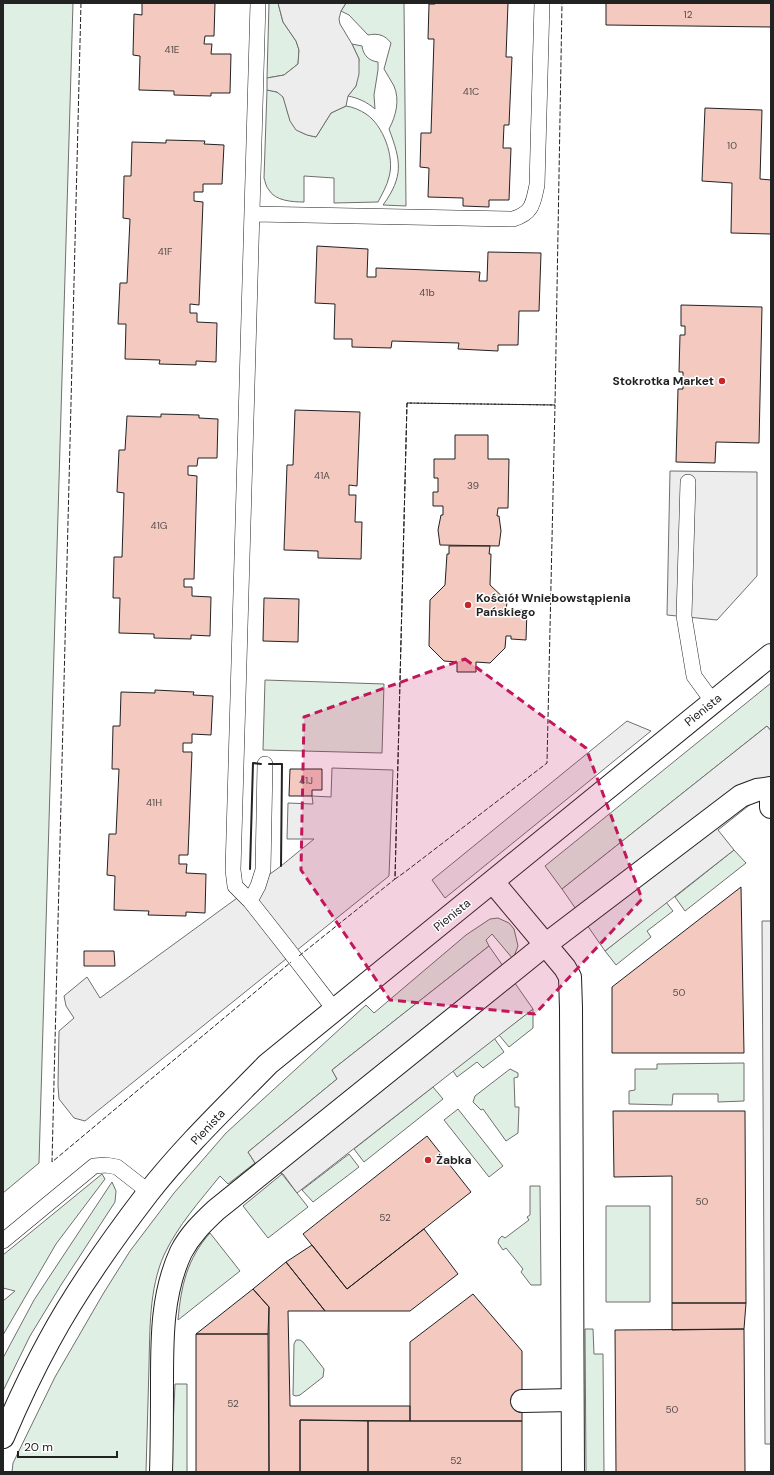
<svg xmlns="http://www.w3.org/2000/svg" width="774" height="1475" viewBox="0 0 774 1475" font-family="'DM Sans',sans-serif">
<style>
.green{fill:#e0efe3;stroke:#6f6f6f}
.parking{fill:#ededed;stroke:#6f6f6f}
.building{fill:#f3c9c0;stroke:#222}
.lines{fill:none;stroke-linecap:round;stroke-linejoin:round}
.service-casing{stroke:#222;stroke-width:16}
.minor-casing{stroke:#222;stroke-width:24}
.tertiary-casing{stroke:#222;stroke-width:24}
.service{stroke:#fff;stroke-width:15}
.minor{stroke:#fff;stroke-width:22}
.tertiary{stroke:#fff;stroke-width:22}
.fence{stroke:#222;stroke-width:1;stroke-dasharray:5 2;stroke-linecap:butt}
.wall{stroke:#222;stroke-width:2}
.marked{fill:#c2185b;fill-opacity:0.2;stroke:#c2185b;stroke-width:3;stroke-dasharray:8 5;stroke-linejoin:round}
.poi-dot{fill:#c62828;stroke:#fff;stroke-width:1.5}
.labels{text-anchor:middle;stroke-width:3;stroke-linejoin:round;paint-order:stroke}
.number-label{font-size:10px;fill:#564c4a}
.poi-label{font-size:12px;font-weight:bold;fill:#222;stroke:#fff;text-anchor:start}
.street-label{font-size:12px;fill:#222;stroke:#fff}
</style>
<rect width="100%" height="100%" fill="#fff"/>
<path class="green" d="M 3,3 L 73,3 L 39,1163 L 3,1193 Z
M 269,3 L 278,3 L 283,22 L 296,41 L 299,50 L 298,64 L 284,75 L 267,78 Z
M 346,3 L 404,3 L 406,206 L 383,205 C 404,176 401,161 389,129 C 396,116 400,100 394,86 C 391,80 387,75 384,69 L 391,43 C 385,35 378,33 368,35 L 349,15 L 341,11 Z
M 352,44 L 362,46 C 363,55 369,61 378,62 L 378,70 L 374,95 L 375,109 C 367,102 358,98 348,96 L 356,86 L 359,59 Z
M 267,90 C 273,91 280,92 283,97 C 285,101 286,106 287,110 C 292,128 297,133 316,137 L 331,113 L 346,106 C 353,107 360,110 366,114 C 383,125 395,157 389,177 C 387,186 382,194 378,202 L 334,203 L 334,178 L 304,176 L 304,202 C 293,202 275,201 269,190 C 266,187 265,181 264,178 Z
M 265,680 L 384,684 L 382,753 L 263,750 Z
M 771,683 L 771,731 L 767,726 L 562,889 L 545,866 Z
M 734,850 L 746,863 L 685,911 L 675,897 Z
M 666,902 L 673,911 L 647,931 L 651,937 L 616,965 L 605,951 Z
M 498,918 L 509,923 L 514,929 L 518,946 L 513,959 L 492,934 L 486,940 L 489,946 L 332,1070 L 337,1079 L 248,1152 L 255,1163 L 228,1184 L 220,1176 C 200,1201 178,1225 164,1255 C 149,1289 150,1329 149,1366 C 148,1401 147,1437 146,1472 L 12,1472 L 13,1463 L 55,1377 L 103,1294 L 130,1251 L 174,1193 L 226,1133 L 366,1005 L 374,1013 L 466,935 L 490,919 Z
M 533,1009 L 533,1028 L 509,1047 L 499,1035 Z
M 494,1038 L 504,1052 L 483,1068 L 477,1062 L 457,1077 L 453,1071 Z
M 744,1063 L 744,1101 L 718,1102 L 718,1094 L 673,1094 L 672,1105 L 629,1104 L 629,1091 L 635,1090 L 635,1069 L 657,1069 L 657,1064 Z
M 510,1069 L 518,1073 L 518,1077 L 514,1078 L 515,1107 L 519,1107 L 518,1133 L 506,1141 L 483,1109 L 481,1110 L 473,1102 L 475,1096 Z
M 433,1087 L 443,1099 L 364,1162 L 354,1149 Z
M 458,1109 L 503,1166 L 489,1177 L 444,1120 Z
M 349,1154 L 359,1167 L 313,1202 L 302,1190 Z
M 102,1174 L 105,1179 L 56,1244 L 3,1335 L 3,1301 L 15,1291 L 3,1288 L 3,1255 Z
M 282,1174 L 308,1207 L 268,1238 L 243,1206 Z
M 112,1182 L 116,1191 L 115,1202 L 61,1285 L 30,1336 L 3,1391 L 3,1358 L 34,1300 Z
M 530,1186 L 540,1186 L 541,1285 L 531,1285 L 521,1272 L 523,1269 L 506,1248 L 503,1250 L 498,1243 L 499,1239 L 502,1236 L 505,1238 L 529,1220 L 527,1217 L 530,1215 Z
M 606,1206 L 650,1206 L 650,1302 L 606,1302 Z
M 210,1233 L 240,1271 L 178,1320 C 181,1286 187,1259 210,1233 Z
M 585,1329 L 593,1329 L 594,1354 L 603,1354 L 604,1472 L 586,1472 Z
M 296,1340 L 300,1340 L 303,1342 L 324,1369 L 323,1377 L 300,1395 L 296,1396 L 293,1395 L 294,1344 Z
M 175,1384 L 187,1384 L 187,1472 L 171,1472 Z"/>
<path class="parking" d="M 278,3 L 346,3 L 341,11 L 339,19 L 340,24 L 352,44 L 359,59 L 359,74 L 356,86 L 348,96 L 346,106 L 331,113 L 316,137 L 307,135 L 296,130 L 290,121 L 283,97 L 277,92 L 267,90 L 267,78 L 284,75 L 298,64 L 299,50 L 296,41 L 283,22 Z
M 670,471 L 757,472 L 757,576 L 717,620 L 667,615 Z
M 627,721 L 651,731 L 445,898 L 432,880 Z
M 767,726 L 771,731 L 771,788 L 718,830 L 734,850 L 605,951 L 562,889 Z
M 332,768 L 393,770 L 389,876 L 85,1121 L 74,1118 L 59,1099 L 58,1086 L 59,1031 L 74,1018 L 66,1006 L 64,996 L 87,977 L 100,998 L 281,866 L 314,839 L 287,839 L 288,803 L 313,804 L 312,796 L 331,797 Z
M 762,921 L 771,921 L 771,1444 L 765,1444 Z
M 489,946 L 533,1009 L 297,1193 L 283,1174 L 255,1163 L 248,1152 L 337,1079 L 332,1070 Z"/>
<path class="building" d="M 142,3 L 215,3 L 214,36 L 205,36 L 204,44 L 212,44 L 211,54 L 231,54 L 230,93 L 211,93 L 211,96 L 174,95 L 174,91 L 139,90 L 140,56 L 133,55 L 134,14 L 142,15 Z
M 435,3 L 508,3 L 506,57 L 512,57 L 509,125 L 504,125 L 503,148 L 511,148 L 509,200 L 489,200 L 489,207 L 463,206 L 463,198 L 428,197 L 429,168 L 420,167 L 421,133 L 431,133 L 434,39 L 428,39 L 429,4 L 435,4 Z
M 606,3 L 771,3 L 771,27 L 606,25 Z
M 705,108 L 762,110 L 760,179 L 771,180 L 771,234 L 731,233 L 732,183 L 702,181 Z
M 166,140 L 205,141 L 204,144 L 224,145 L 222,184 L 203,184 L 203,192 L 194,192 L 194,201 L 203,202 L 199,305 L 190,304 L 190,313 L 197,313 L 197,322 L 217,323 L 216,362 L 196,361 L 196,365 L 159,364 L 160,360 L 125,359 L 126,324 L 118,324 L 120,283 L 127,283 L 130,219 L 123,218 L 124,176 L 131,176 L 132,142 L 166,143 Z
M 317,246 L 368,249 L 367,277 L 376,277 L 376,268 L 480,272 L 479,281 L 487,281 L 488,252 L 541,253 L 539,311 L 519,311 L 518,345 L 498,345 L 498,351 L 458,349 L 459,343 L 392,341 L 391,348 L 352,347 L 352,339 L 334,339 L 335,304 L 315,303 Z
M 681,305 L 762,307 L 759,443 L 716,442 L 715,463 L 676,462 L 678,389 L 683,389 L 683,372 L 679,372 L 680,335 L 685,335 L 685,326 L 681,326 Z
M 295,410 L 360,412 L 357,486 L 349,485 L 349,495 L 356,495 L 355,522 L 362,522 L 361,559 L 318,558 L 318,551 L 284,550 L 287,465 L 293,465 Z
M 161,414 L 199,415 L 199,418 L 218,419 L 217,458 L 198,458 L 197,466 L 188,466 L 188,475 L 197,476 L 194,579 L 184,579 L 184,587 L 192,587 L 192,596 L 211,597 L 210,636 L 191,635 L 191,639 L 154,638 L 154,634 L 119,633 L 120,598 L 113,598 L 114,557 L 122,557 L 124,493 L 117,492 L 119,450 L 125,450 L 127,416 L 161,417 Z
M 455,435 L 488,435 L 488,459 L 509,459 L 508,508 L 498,508 L 497,516 L 499,516 L 501,531 L 499,546 L 440,545 L 438,530 L 441,515 L 443,515 L 443,506 L 433,506 L 433,492 L 438,492 L 438,478 L 434,478 L 434,459 L 455,459 Z
M 449,546 L 490,546 L 489,554 L 491,554 L 490,585 L 507,601 L 506,613 L 511,613 L 511,610 L 527,610 L 526,640 L 511,639 L 511,636 L 506,636 L 505,648 L 490,663 L 476,662 L 476,672 L 457,672 L 457,662 L 444,661 L 429,646 L 430,600 L 445,585 L 447,554 L 449,554 Z
M 264,598 L 299,599 L 298,642 L 263,641 Z
M 155,690 L 194,692 L 193,695 L 213,696 L 211,735 L 192,734 L 192,743 L 183,743 L 183,752 L 192,752 L 188,855 L 179,855 L 179,864 L 187,864 L 186,873 L 206,874 L 205,913 L 186,912 L 186,916 L 148,915 L 149,911 L 114,910 L 115,876 L 107,875 L 109,834 L 116,834 L 119,769 L 112,769 L 113,726 L 120,726 L 121,692 L 155,693 Z
M 290,769 L 322,769 L 322,790 L 312,790 L 312,796 L 289,796 Z
M 741,887 L 744,1053 L 612,1053 L 612,987 Z
M 84,951 L 114,951 L 115,966 L 84,966 Z
M 613,1111 L 745,1111 L 746,1303 L 672,1303 L 672,1176 L 614,1177 Z
M 427,1136 L 471,1192 L 347,1289 L 303,1234 Z
M 424,1229 L 458,1274 L 410,1311 L 325,1311 L 286,1262 L 312,1245 L 347,1289 Z
M 286,1262 L 325,1311 L 288,1311 L 290,1406 L 410,1406 L 410,1421 L 300,1420 L 300,1472 L 269,1472 L 269,1307 L 253,1289 Z
M 253,1289 L 269,1307 L 268,1334 L 196,1334 Z
M 473,1294 L 522,1351 L 522,1421 L 410,1421 L 410,1342 Z
M 672,1303 L 746,1303 L 744,1329 L 672,1330 Z
M 744,1329 L 745,1472 L 616,1472 L 615,1330 Z
M 196,1334 L 268,1334 L 269,1472 L 196,1472 Z
M 300,1420 L 368,1421 L 368,1472 L 300,1472 Z
M 368,1421 L 522,1421 L 522,1472 L 368,1472 Z"/>
<g class="lines">
<defs>
<path id="service" d="M 258,3 L 233,870 L 235,886 L 250,901 L 287,948 L 334,1009
M 252,214 L 513,219 C 533,213 533,203 537,185 L 542,3
M 688,482 L 684,616 L 694,676 L 713,702
M 250,901 L 258,886 L 263,870 L 265,764
M 3,1241 L 94,1166 L 106,1165 L 117,1167 L 149,1192"/>
<path id="minor" d="M 493,882 L 565,968 L 570,977 L 571,1008 L 573,1472
M 522,1401 L 572,1400
M 161,1472 C 162,1442 162,1411 162,1381 C 162,1337 162,1293 181,1252 C 190,1235 202,1223 216,1210 L 545,945 L 741,796 L 757,790 L 771,788 L 771,807"/>
<path id="tertiary" d="M 3,1437 C 17,1404 32,1372 49,1341 C 77,1289 112,1240 148,1193 C 184,1147 227,1106 268,1064 L 771,655"/>
</defs>
<use href="#service" class="service-casing"/>
<use href="#minor" class="minor-casing"/>
<use href="#tertiary" class="tertiary-casing"/>
<use href="#service" class="service"/>
<use href="#minor" class="minor"/>
<use href="#tertiary" class="tertiary"/>
<path class="fence" d="M 81,3 L 52,1162 L 291,962
M 407,403 L 555,405 L 547,763 L 405,872 L 395,879 Z
M 299,956 L 395,879 L 407,403 L 555,405 L 562,3"/>
<path class="wall" d="M 269,764 L 282,764 L 281,866
M 250,869 L 253,763 L 261,764"/>
</g>
<path class="marked" d="M 465,659 L 586,748 L 642,899 L 535,1014 L 390,1000 L 301,870 L 304,717 Z"/>
<g class="poi-dot">
<circle cx="722" cy="381" r="4"/>
<circle cx="468" cy="605" r="4"/>
<circle cx="428" cy="1160" r="4"/>
</g>
<g class="labels">
<g class="number-label">
<text x="688" y="18">12</text>
<text x="172" y="53">41E</text>
<text x="471" y="95">41C</text>
<text x="732" y="149">10</text>
<text x="165" y="255">41F</text>
<text x="427" y="296">41b</text>
<text x="322" y="479">41A</text>
<text x="473" y="489">39</text>
<text x="159" y="529">41G</text>
<text x="306" y="784">41J</text>
<text x="154" y="806">41H</text>
<text x="679" y="996">50</text>
<text x="702" y="1205">50</text>
<text x="385" y="1221">52</text>
<text x="233" y="1407">52</text>
<text x="672" y="1413">50</text>
<text x="456" y="1464">52</text>
</g>
<g class="poi-label">
<text x="714" y="385" text-anchor="end">Stokrotka Market</text>
<text x="476" y="602">Kościół Wniebowstąpienia<tspan x="476" dy="14">Pańskiego</tspan></text>
<text x="436" y="1164">Żabka</text>
</g>
<g class="street-label">
<text transform="translate(703 710) rotate(-39)" y="4">Pienista</text>
<text transform="translate(452 915) rotate(-39)" y="4">Pienista</text>
<text transform="translate(208 1127) rotate(-47)" y="4">Pienista</text>
</g>
</g>
<rect width="774" height="1475" fill="none" stroke="#222222" stroke-width="8"/>
<path d="M18 1451v6h99v-6" fill="none" stroke="#222222" stroke-width="2"/>
<text x="24" y="1451" font-size="12" fill="#222222" stroke="#ffffff" stroke-width="3" paint-order="stroke">20 m</text>
</svg>
